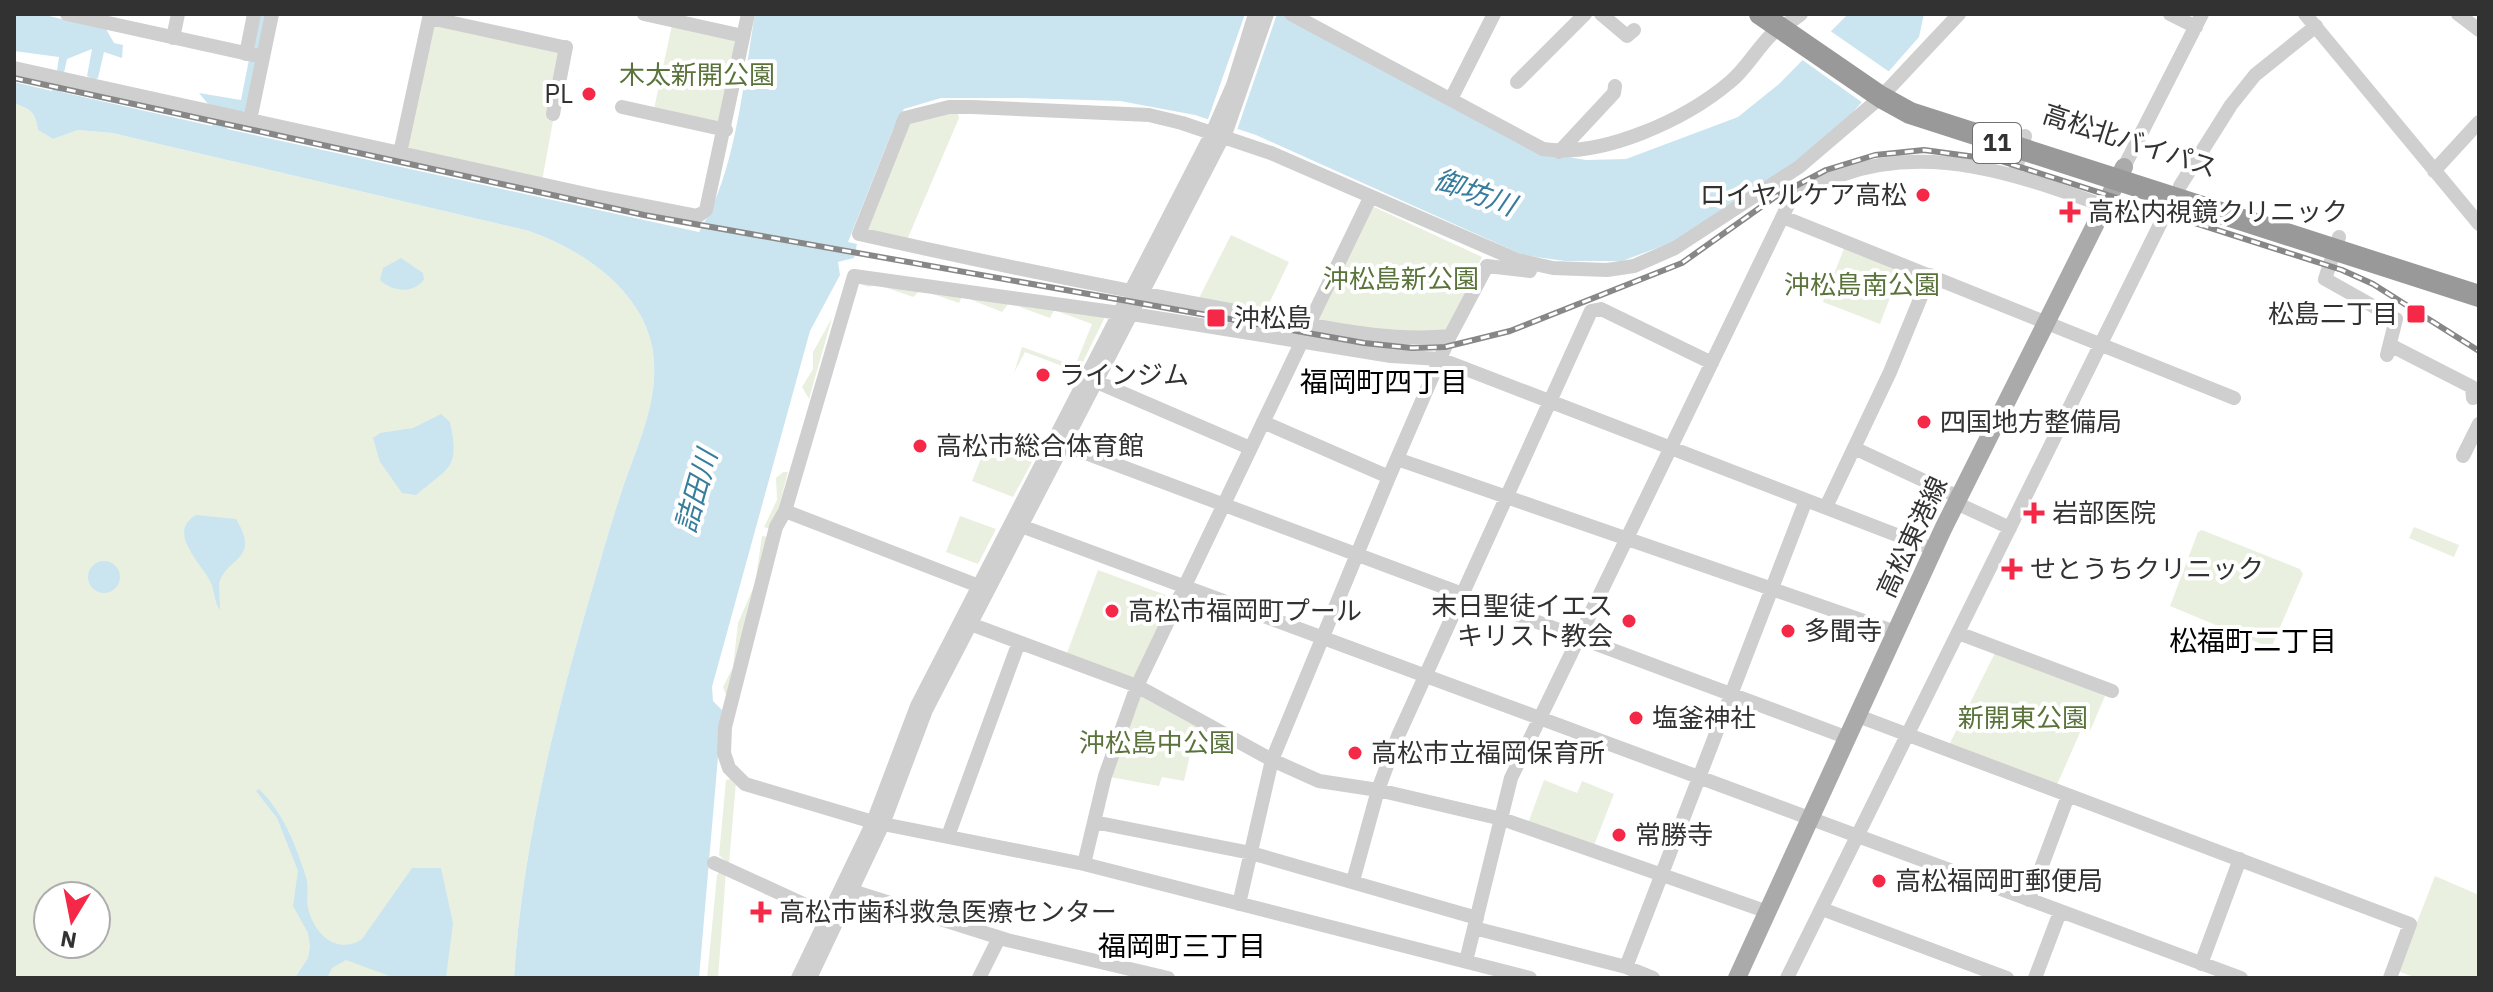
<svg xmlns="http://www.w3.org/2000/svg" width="2493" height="992" viewBox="0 0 2493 992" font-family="'IBM Plex Sans','Noto Sans JP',sans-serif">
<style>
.green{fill:#e9f0e0;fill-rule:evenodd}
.water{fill:#cbe5f0}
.pier{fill:#fff}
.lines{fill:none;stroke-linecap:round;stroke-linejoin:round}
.minor{stroke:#cfcfcf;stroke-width:14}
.major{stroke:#aaa;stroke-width:18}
.highway{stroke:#999;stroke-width:22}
.rail-casing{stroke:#878787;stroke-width:6}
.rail{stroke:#fff;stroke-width:3;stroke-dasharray:9;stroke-linecap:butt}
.poi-dot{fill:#f52947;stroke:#fff;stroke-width:3}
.labels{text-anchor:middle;stroke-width:8;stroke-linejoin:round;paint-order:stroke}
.shield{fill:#fff;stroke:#707070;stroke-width:2}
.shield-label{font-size:24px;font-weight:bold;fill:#323232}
.park-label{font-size:26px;fill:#59733a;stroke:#fff}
.poi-label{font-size:26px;fill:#323232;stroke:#fff;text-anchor:start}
.street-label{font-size:26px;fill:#323232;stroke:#fff}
.water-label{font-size:28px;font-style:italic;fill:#377d9d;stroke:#fff}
.neighbourhood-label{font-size:28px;fill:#000;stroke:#fff}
</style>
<rect width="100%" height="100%" fill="#fff"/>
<path class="green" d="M 431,22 L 563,50 L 548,120 L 553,121 L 542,181 L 411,152 L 406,143 Z
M 672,25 L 740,40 L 724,124 L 654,109 Z
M 14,103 C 33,110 35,111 38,130 L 53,139 L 78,130 L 112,133 L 529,231 C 583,250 644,291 653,352 C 660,402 636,447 621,493 C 611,523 602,555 593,586 C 556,713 522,846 514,978 L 14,978 ZM 48,896 L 96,896 L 96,944 L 48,944 Z
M 957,110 L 959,118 L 907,240 L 870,232 L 867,228 L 911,119 Z
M 1372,206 L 1482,257 L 1446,332 L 1411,334 L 1317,321 Z
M 1231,235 L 1289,262 L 1265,312 L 1198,300 Z
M 1845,246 L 1901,268 L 1880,324 L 1823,302 Z
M 861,279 L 1102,315 L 1104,319 L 1078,372 L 1025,352 L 1014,373 L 1022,347 L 1075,366 L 1092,324 L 1054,310 L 1050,318 L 1009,303 L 1002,312 L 962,296 L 959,303 L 921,290 L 913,297 L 876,284 L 869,287 L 857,283 Z
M 832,318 L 809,399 L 802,387 L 813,369 L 813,352 Z
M 986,446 L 1032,462 L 1013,497 L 972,481 Z
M 783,472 L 788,472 L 728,700 L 723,687 L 733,667 L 738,623 L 755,584 L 762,536 L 768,537 L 770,529 L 764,527 L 777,500 L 776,478 Z
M 960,516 L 996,529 L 978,564 L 946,552 Z
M 2414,527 L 2459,545 L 2454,557 L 2409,538 Z
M 2202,530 L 2300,569 L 2303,574 L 2271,648 L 2170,606 L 2198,532 Z
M 1098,570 L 1174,598 L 1137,675 L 1130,678 L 1067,653 Z
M 1996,651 L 2105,696 L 2090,731 L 2082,728 L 2056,787 L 1948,747 Z
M 1138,692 L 1197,725 L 1184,781 L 1162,777 L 1159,786 L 1110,777 Z
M 731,779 L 736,782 L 729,864 L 719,855 L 726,780 Z
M 1544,780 L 1577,793 L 1582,781 L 1614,794 L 1593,848 L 1527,826 Z
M 720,871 L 726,872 L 718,978 L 707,978 L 717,875 Z
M 2435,876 L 2479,895 L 2479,978 L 2416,978 L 2398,971 Z"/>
<path class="water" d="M 14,14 L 40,14 L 106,29 L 114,43 L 123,45 L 122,58 L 104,52 L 98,78 L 94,80 L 87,76 L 92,49 L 67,59 L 64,73 L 57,71 L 59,57 L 14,51 Z
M 258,14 L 270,14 L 249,112 L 231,111 L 227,129 L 699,232 C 736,173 743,83 755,14 L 1281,14 L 1544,153 L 1586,160 L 1626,159 L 1738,117 L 1779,84 L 1848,14 L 1924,14 L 1919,37 L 1853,112 L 1802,158 L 1676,241 L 1622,261 L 1565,261 L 1523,255 L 1256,135 L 1195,115 L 1120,101 L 1021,98 L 941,98 L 904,109 L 893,129 L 848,242 L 857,244 L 854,258 L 838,262 L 840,275 L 810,331 L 712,687 L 713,701 L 722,710 L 699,978 L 514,978 C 522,846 556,713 593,586 C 602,555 611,523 621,493 C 636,447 660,402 653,352 C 644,291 583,250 529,231 L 112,133 L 78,130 L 53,139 L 38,130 C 35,111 32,110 14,103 L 14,82 L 52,91 L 55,81 L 62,83 L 61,92 L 212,126 L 216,106 L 208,104 L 199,93 L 241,100 Z
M 401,258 L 423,273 L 424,280 C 412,294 393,292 380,280 L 383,268 Z
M 441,414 L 450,422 C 460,469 450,466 416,495 L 402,493 L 380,462 L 373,438 L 380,433 L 413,428 Z
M 196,515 L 236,519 C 261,560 228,556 219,583 L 220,610 C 214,603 215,590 210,581 C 201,563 166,532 196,515 Z
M88 577a16 16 0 1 1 32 0a16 16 0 1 1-32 0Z
M 259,789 C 283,812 296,845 306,877 C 309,887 306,898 308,908 C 314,933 336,956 362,939 L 412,868 L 441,868 L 453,923 L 446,978 L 395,978 L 346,960 L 332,968 L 327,978 L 295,978 L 308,958 L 310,947 L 308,933 L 293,906 L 298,871 L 277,818 L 256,791 Z"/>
<path class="pier" d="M 1245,14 L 1277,14 L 1236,133 L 1207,122 Z
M 1829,30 L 1891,73 L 1863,103 L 1801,59 Z"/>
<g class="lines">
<path class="minor" d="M 67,14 L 263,57
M 644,14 L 743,36
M 1291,14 L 1543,149 C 1602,158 1685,120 1730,82 C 1746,69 1756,50 1771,35 C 1780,26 1792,22 1801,14
M 1601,14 L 1627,36 L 1634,30
M 2170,14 L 2196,27
M 2305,14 L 2479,224
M 2458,14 L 2479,30
M 430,18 L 563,47
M 173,38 L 178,14
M 246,54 L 254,14
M 14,68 L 595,196 L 698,216 L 706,210 L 748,14
M 1517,82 L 1585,14
M 1451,99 L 1494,14
M 622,107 L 726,130
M 553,114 L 566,47
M 250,120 L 272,14
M 1559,152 L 1614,93 L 1615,86
M 400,153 L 430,14
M 2124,167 L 2202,14
M 2434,171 L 2479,122
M 2014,176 L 2025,136
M 2180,186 L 2231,105 L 2255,75 L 2316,26
M 1783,217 L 2234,398
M 2339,237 L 2325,279 L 2396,319 L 2387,355
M 1120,313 L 854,276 L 785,511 L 776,527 L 725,727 L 724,753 L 729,768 L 745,784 L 873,822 L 1084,864 L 1530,978
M 1132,314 L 1391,356 L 1440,359 L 1933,549
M 1309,324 L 1370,198
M 1450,336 C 1382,343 1313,324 1246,313 C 1117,289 988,263 859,234 L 905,118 L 949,107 L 972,107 L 1149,115 L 1182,123 L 1271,153 L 1517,260 L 1553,268 L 1607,270 L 1634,266 L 1675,248 L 1799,167 L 1881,97 L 1959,14
M 2390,345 L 2472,387 L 2473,398
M 1097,382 L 1250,448
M 1263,422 L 1389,477
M 1064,445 L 1848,738
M 1854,448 L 1959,497
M 2463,456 L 2479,424
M 1397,459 L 1896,632
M 1956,503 L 2010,528
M 1826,507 L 1890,372 L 1930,275
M 785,511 L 984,588
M 1013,523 L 2241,978
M 965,622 L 1137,686 L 1272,760 L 1319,781 L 1378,790 L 1502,819 L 1768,912
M 1958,633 L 2112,691
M 1858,716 L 2410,924 L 2390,978
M 1094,822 L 1251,853 L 1477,918
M 948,836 L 1019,642
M 714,863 L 834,918
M 1084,864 L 1105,776 L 1137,686 L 1302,341
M 1353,881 L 1378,790 L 1398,736 L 1591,311 L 1601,309 L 1712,363
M 852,891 L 1007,940 L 1168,978
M 2029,900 L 2068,796
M 1239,904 L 1272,760 L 1389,477 L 1450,336 L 1487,266 L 1530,271
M 1822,909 L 2007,978
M 1474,928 L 1626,967 L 1653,978
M 1466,961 L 1511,778 L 1791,199 C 1804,186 1823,181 1841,175 C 1931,143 2019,175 2105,206
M 2201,964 L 2240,859
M 1626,967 L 1806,500
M 798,978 L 873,822 L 917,706 L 1212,133 L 1233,85 L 1255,14
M 810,978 L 883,824 L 926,710 L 1227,129 L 1267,14
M 979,978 L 999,938
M 1787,978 L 2173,198
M 2035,978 L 2060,912"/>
<path class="major" d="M 1737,978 L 1943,529 L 2124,167"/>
<path class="highway" d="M 1760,14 L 1881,97 L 1910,113 L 2479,296"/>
<defs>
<path id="rail" d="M 14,78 L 644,215 L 1364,343 L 1412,348 L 1445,347 L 1510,331 L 1682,263 L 1775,197 L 1826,170 L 1875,155 L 1924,150 L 1998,160 L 2342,270 L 2373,284 L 2479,351"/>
</defs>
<use href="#rail" class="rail-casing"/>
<use href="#rail" class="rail"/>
</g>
<g class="poi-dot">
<circle cx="589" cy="94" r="8"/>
<circle cx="1923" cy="195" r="8"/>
<path d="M2066 200h8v8h8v8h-8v8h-8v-8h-8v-8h8z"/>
<rect x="2406" y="304" width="20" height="20" rx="4"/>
<rect x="1206" y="308" width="20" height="20" rx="4"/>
<circle cx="1043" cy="375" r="8"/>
<circle cx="1924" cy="422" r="8"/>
<circle cx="920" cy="446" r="8"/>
<path d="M2030 501h8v8h8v8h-8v8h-8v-8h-8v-8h8z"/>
<path d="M2008 557h8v8h8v8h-8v8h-8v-8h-8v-8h8z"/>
<circle cx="1112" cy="611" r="8"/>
<circle cx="1629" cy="621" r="8"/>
<circle cx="1788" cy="631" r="8"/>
<circle cx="1636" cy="718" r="8"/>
<circle cx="1355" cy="753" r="8"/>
<circle cx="1619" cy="835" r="8"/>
<circle cx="1879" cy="881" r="8"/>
<path d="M757 900h8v8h8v8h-8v8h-8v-8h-8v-8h8z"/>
</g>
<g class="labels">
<rect class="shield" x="1973" y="123" width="48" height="40" rx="6"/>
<g class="shield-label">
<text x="1997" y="151">11</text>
</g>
<g class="park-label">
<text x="697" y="84">木太新開公園</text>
<text x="1401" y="288">沖松島新公園</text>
<text x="1862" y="294">沖松島南公園</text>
<text x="2023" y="727">新開東公園</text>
<text x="1157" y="752">沖松島中公園</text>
</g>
<g class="poi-label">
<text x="573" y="103" text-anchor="end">PL</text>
<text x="1907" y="204" text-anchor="end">ロイヤルケア高松</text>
<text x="2088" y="221">高松内視鏡クリニック</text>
<text x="2398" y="323" text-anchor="end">松島二丁目</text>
<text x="1234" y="327">沖松島</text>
<text x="1059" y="384">ラインジム</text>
<text x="1940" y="431">四国地方整備局</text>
<text x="936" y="455">高松市総合体育館</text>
<text x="2052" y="522">岩部医院</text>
<text x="2030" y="578">せとうちクリニック</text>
<text x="1613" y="615" text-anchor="end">末日聖徒イエス<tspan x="1613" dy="30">キリスト教会</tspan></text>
<text x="1128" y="620">高松市福岡町プール</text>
<text x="1804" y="640">多聞寺</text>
<text x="1652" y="727">塩釜神社</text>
<text x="1371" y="762">高松市立福岡保育所</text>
<text x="1635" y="844">常勝寺</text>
<text x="1895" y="890">高松福岡町郵便局</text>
<text x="779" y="921">高松市歯科救急医療センター</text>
</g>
<g class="street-label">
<text transform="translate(2130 141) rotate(18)" y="9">高松北バイパス</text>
<text transform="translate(1912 537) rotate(-65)" y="9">高松東港線</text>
</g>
<g class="water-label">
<text transform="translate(1475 192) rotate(20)" y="10">御坊川</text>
<text transform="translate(696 491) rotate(-74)" y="10">詰田川</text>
</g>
<g class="neighbourhood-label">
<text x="1384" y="392">福岡町四丁目</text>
<text x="2253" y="651">松福町二丁目</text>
<text x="1182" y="956">福岡町三丁目</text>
</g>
</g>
<rect width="2493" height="992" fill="none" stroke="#323232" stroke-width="32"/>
<g transform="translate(72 920) rotate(190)"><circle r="38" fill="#ffffff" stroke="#adadad" stroke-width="2"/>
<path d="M0-6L14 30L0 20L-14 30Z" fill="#f52947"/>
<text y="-12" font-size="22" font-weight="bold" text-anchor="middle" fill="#323232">N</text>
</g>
</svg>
